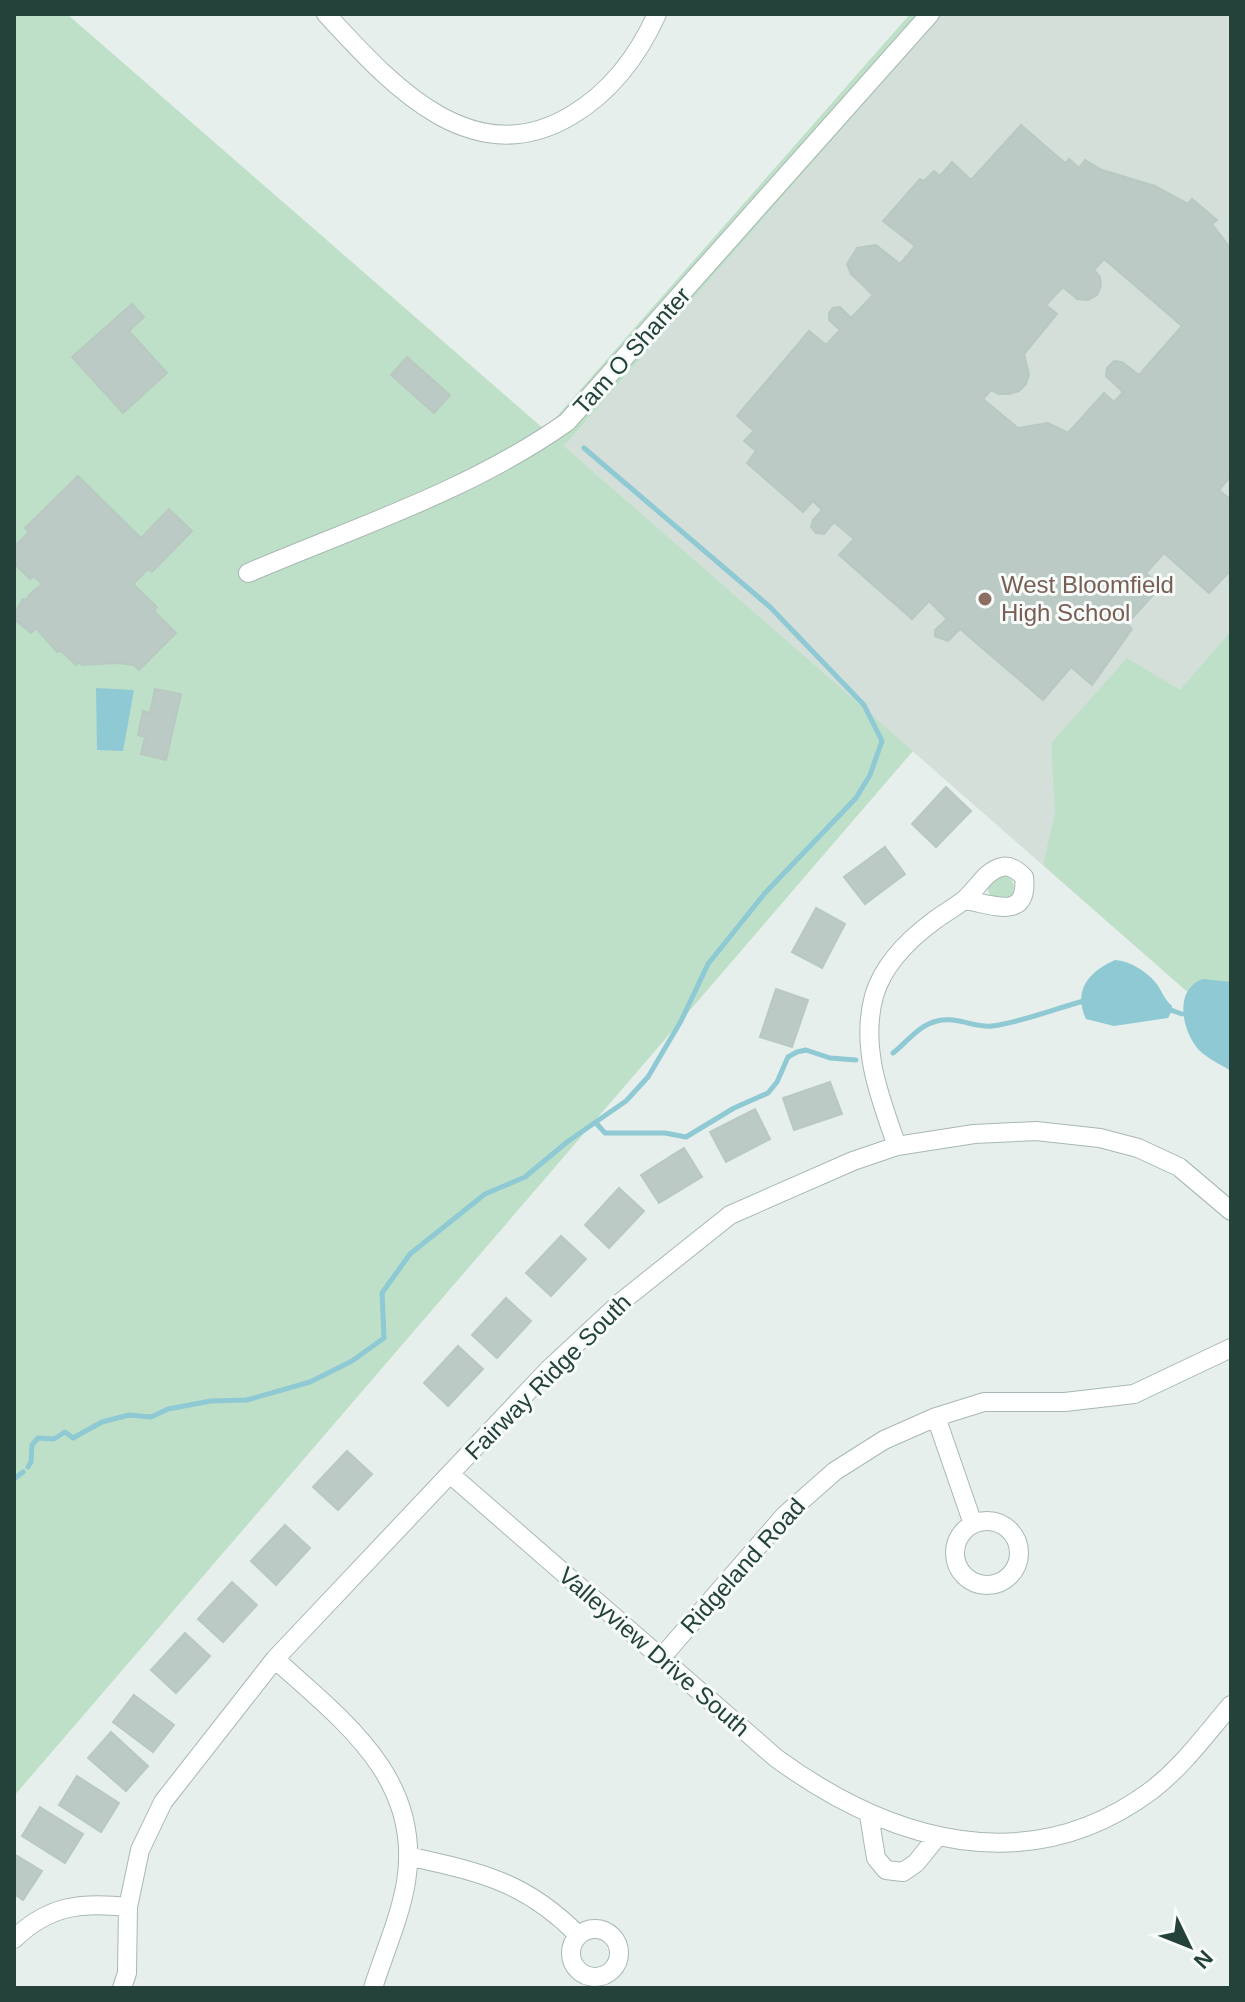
<svg xmlns="http://www.w3.org/2000/svg" width="1245" height="2002" viewBox="0 0 1245 2002" font-family="Helvetica,sans-serif">
<style>
.built{fill:#d4dfda}
.green{fill:#bfe0c8}
.water{fill:#8ec9d4}
.lines{fill:none;stroke-linecap:round;stroke-linejoin:round}
.stream{stroke:#8ec9d4;stroke-width:5}
.building{fill:#bbcac4;stroke:#b8c9c2;stroke-width:2;fill-rule:evenodd}
.minor-casing{stroke:#a8b8b2;stroke-width:20}
.minor{stroke:#fff;stroke-width:18}
.education-dot{fill:#8d6e63;stroke:#f7fbf9;stroke-width:3}
.labels{text-anchor:middle;stroke-width:6;stroke-linejoin:round;paint-order:stroke}
.street-label{font-size:24px;fill:#24423a;stroke:#f7fbf9}
.education-label{font-size:24px;fill:#785e54;stroke:#f7fbf9;text-anchor:start}
</style>
<rect width="100%" height="100%" fill="#e6efeb"/>
<path class="built" d="M 943,14 L 1231,14 L 1231,1030 L 564,446 Z"/>
<path class="green" d="M 14,14 L 67,14 L 545,430 L 910,14 L 943,14 L 564,446 L 913,751 L 14,1796 Z
M 1231,631 L 1231,1030 L 1043,865 L 1055,813 L 1051,743 L 1127,658 L 1180,690 Z
M988 888a13 13 0 1 1 26 0a13 13 0 1 1-26 0Z"/>
<path class="water" d="M 96,688 L 134,690 L 123,751 L 97,750 Z
M 1115,960 C 1130,961 1146,971 1156,983 C 1162,991 1164,999 1172,1006 L 1172,1011 L 1168,1018 L 1114,1026 L 1086,1019 C 1073,991 1088,972 1115,960 Z
M 1203,979 L 1231,982 L 1231,1071 C 1220,1064 1208,1059 1199,1050 C 1182,1032 1173,989 1203,979 Z"/>
<g class="lines">
<path class="stream" d="M 1168,1009 L 1182,1014
M 893,1053 C 907,1042 919,1025 937,1021 C 957,1016 974,1028 992,1026 C 1023,1022 1057,1008 1087,1000
M 596,1123 L 605,1133 L 665,1133 L 686,1137 L 734,1108 L 768,1093 L 777,1082 L 788,1057 L 797,1052 L 806,1050 L 830,1058 L 856,1060
M 28,1467 L 31,1462 L 32,1445 L 38,1438 L 54,1439 L 65,1432 L 73,1438 L 102,1422 L 129,1415 L 151,1417 L 168,1409 L 211,1401 L 247,1400 L 310,1382 L 352,1361 L 384,1338 L 382,1293 L 410,1254 L 485,1194 L 525,1177 L 567,1142 L 626,1101 L 648,1077 L 681,1021 L 708,964 L 765,893 L 856,798 L 870,775 L 882,741 L 864,705 L 770,607 L 584,448
M 14,1479 L 23,1472"/>
</g>
<path class="building" d="M 1021,125 L 1065,163 L 1069,159 L 1079,168 L 1085,160 L 1102,170 L 1155,186 L 1188,204 L 1192,199 L 1217,220 L 1212,224 L 1231,249 L 1231,476 L 1219,490 L 1231,500 L 1231,570 L 1209,593 L 1164,553 L 1146,573 L 1161,586 L 1127,624 L 1132,629 L 1092,685 L 1071,667 L 1043,700 L 960,629 L 948,641 L 935,636 L 935,630 L 947,619 L 929,601 L 912,619 L 839,555 L 854,539 L 834,522 L 824,534 L 816,533 L 811,527 L 813,520 L 822,510 L 813,501 L 803,512 L 747,463 L 756,451 L 744,441 L 754,431 L 737,416 L 809,331 L 826,345 L 840,330 L 829,320 L 829,313 L 833,308 L 840,307 L 851,318 L 873,295 L 851,274 L 847,264 L 857,248 L 876,245 L 900,264 L 915,246 L 883,221 L 920,179 L 924,181 L 934,171 L 940,176 L 952,162 L 971,180 ZM 1104,259 L 1182,326 L 1139,375 L 1122,362 L 1114,361 L 1107,368 L 1106,376 L 1123,392 L 1114,402 L 1104,393 L 1068,433 L 1048,423 L 1018,428 L 983,399 L 991,390 L 999,394 L 1009,394 L 1019,391 L 1026,384 L 1029,374 L 1024,354 L 1057,314 L 1046,305 L 1063,287 L 1077,299 L 1088,300 L 1097,295 L 1101,286 L 1100,277 L 1094,270 Z
M 132,304 L 144,317 L 129,331 L 167,373 L 123,413 L 72,357 Z
M 407,357 L 450,395 L 434,413 L 391,375 Z
M 78,476 L 141,538 L 169,509 L 192,531 L 152,572 L 148,569 L 133,584 L 157,607 L 154,611 L 176,633 L 139,670 L 134,665 L 118,663 L 82,665 L 79,662 L 76,665 L 61,651 L 57,652 L 36,628 L 31,633 L 15,620 L 16,611 L 23,599 L 26,600 L 30,594 L 42,584 L 34,576 L 30,579 L 14,563 L 14,547 L 29,532 L 25,528 Z
M 155,689 L 181,694 L 166,760 L 141,754 L 145,737 L 138,735 L 143,711 L 150,713 Z
M 946,787 L 971,811 L 936,847 L 912,824 Z
M 885,847 L 905,874 L 865,904 L 844,877 Z
M 816,908 L 845,924 L 822,968 L 792,952 Z
M 776,989 L 808,1000 L 792,1047 L 760,1037 Z
M 830,1082 L 842,1114 L 794,1130 L 783,1098 Z
M 755,1109 L 770,1139 L 726,1162 L 710,1132 Z
M 684,1148 L 702,1177 L 659,1203 L 641,1175 Z
M 619,1188 L 644,1211 L 609,1248 L 585,1225 Z
M 561,1236 L 586,1259 L 551,1296 L 526,1273 Z
M 506,1298 L 531,1321 L 497,1358 L 472,1335 Z
M 458,1346 L 483,1369 L 448,1406 L 424,1383 Z
M 347,1451 L 372,1474 L 338,1510 L 313,1487 Z
M 285,1525 L 310,1548 L 276,1585 L 251,1561 Z
M 232,1582 L 257,1605 L 223,1642 L 198,1619 Z
M 185,1633 L 210,1656 L 176,1693 L 151,1670 Z
M 134,1695 L 174,1725 L 153,1752 L 113,1722 Z
M 111,1732 L 148,1766 L 126,1791 L 88,1758 Z
M 77,1776 L 119,1803 L 101,1832 L 59,1805 Z
M 40,1807 L 83,1834 L 65,1863 L 22,1836 Z
M 14,1854 L 42,1871 L 23,1900 L 14,1894 Z"/>
<g class="lines">
<defs>
<path id="minor" d="M 326,14 C 389,82 471,176 572,115 C 612,91 638,56 657,14
M 248,573 C 356,527 471,490 567,422 L 930,14
M 897,1146 C 880,1098 860,1048 874,996 C 883,965 909,939 935,920 C 944,913 956,907 965,899 C 977,889 986,870 1002,867 C 1010,865 1018,871 1024,877 C 1029,923 989,903 964,900
M 936,1417 L 973,1524
M 450,1474 L 776,1758 C 891,1842 1029,1882 1152,1790 C 1183,1766 1206,1734 1231,1705
M955 1553a32 32 0 1 1 64 0a32 32 0 1 1-64 0Z
M 661,1658 L 785,1515 L 835,1471 L 884,1440 L 936,1417 L 984,1402 L 1065,1402 L 1134,1394 L 1231,1348
M 275,1659 C 342,1720 423,1778 406,1882 C 400,1918 384,1953 373,1988
M 869,1815 L 876,1858 L 886,1870 L 903,1872 L 916,1863 L 937,1837
M 408,1856 C 479,1872 525,1881 578,1935
M 128,1907 L 140,1850 L 163,1802 L 275,1659 L 549,1369 L 621,1302 L 730,1215 L 853,1161 L 897,1146 L 974,1134 L 1036,1131 L 1100,1138 L 1138,1148 L 1179,1167 L 1231,1211
M571 1953a24 24 0 1 1 48 0a24 24 0 1 1-48 0Z
M 14,1939 C 49,1905 82,1902 128,1907 L 127,1973 L 122,1988"/>
</defs>
<use href="#minor" class="minor-casing"/>
<use href="#minor" class="minor"/>
</g>
<circle class="education-dot" cx="985" cy="599" r="8"/>
<g class="labels">
<g class="street-label">
<text transform="translate(632 351) rotate(-48)" y="8">Tam O Shanter</text>
<text transform="translate(548 1377) rotate(-45)" y="8">Fairway Ridge South</text>
<text transform="translate(743 1566) rotate(-48)" y="8">Ridgeland Road</text>
<text transform="translate(654 1652) rotate(41)" y="8">Valleyview Drive South</text>
</g>
<g class="education-label">
<text x="1001" y="593">West Bloomfield<tspan x="1001" dy="28">High School</tspan></text>
</g>
</g>
<rect width="1245" height="2002" fill="none" stroke="#24423a" stroke-width="32"/>
<g transform="translate(1189 1946) rotate(133)" stroke="#f7fbf9" stroke-width="6" paint-order="stroke">
<path d="M0-6L14 30L0 20L-14 30Z" fill="#24423a"/>
<text y="-12" font-size="22" font-weight="bold" text-anchor="middle" fill="#24423a">N</text>
</g>
</svg>
